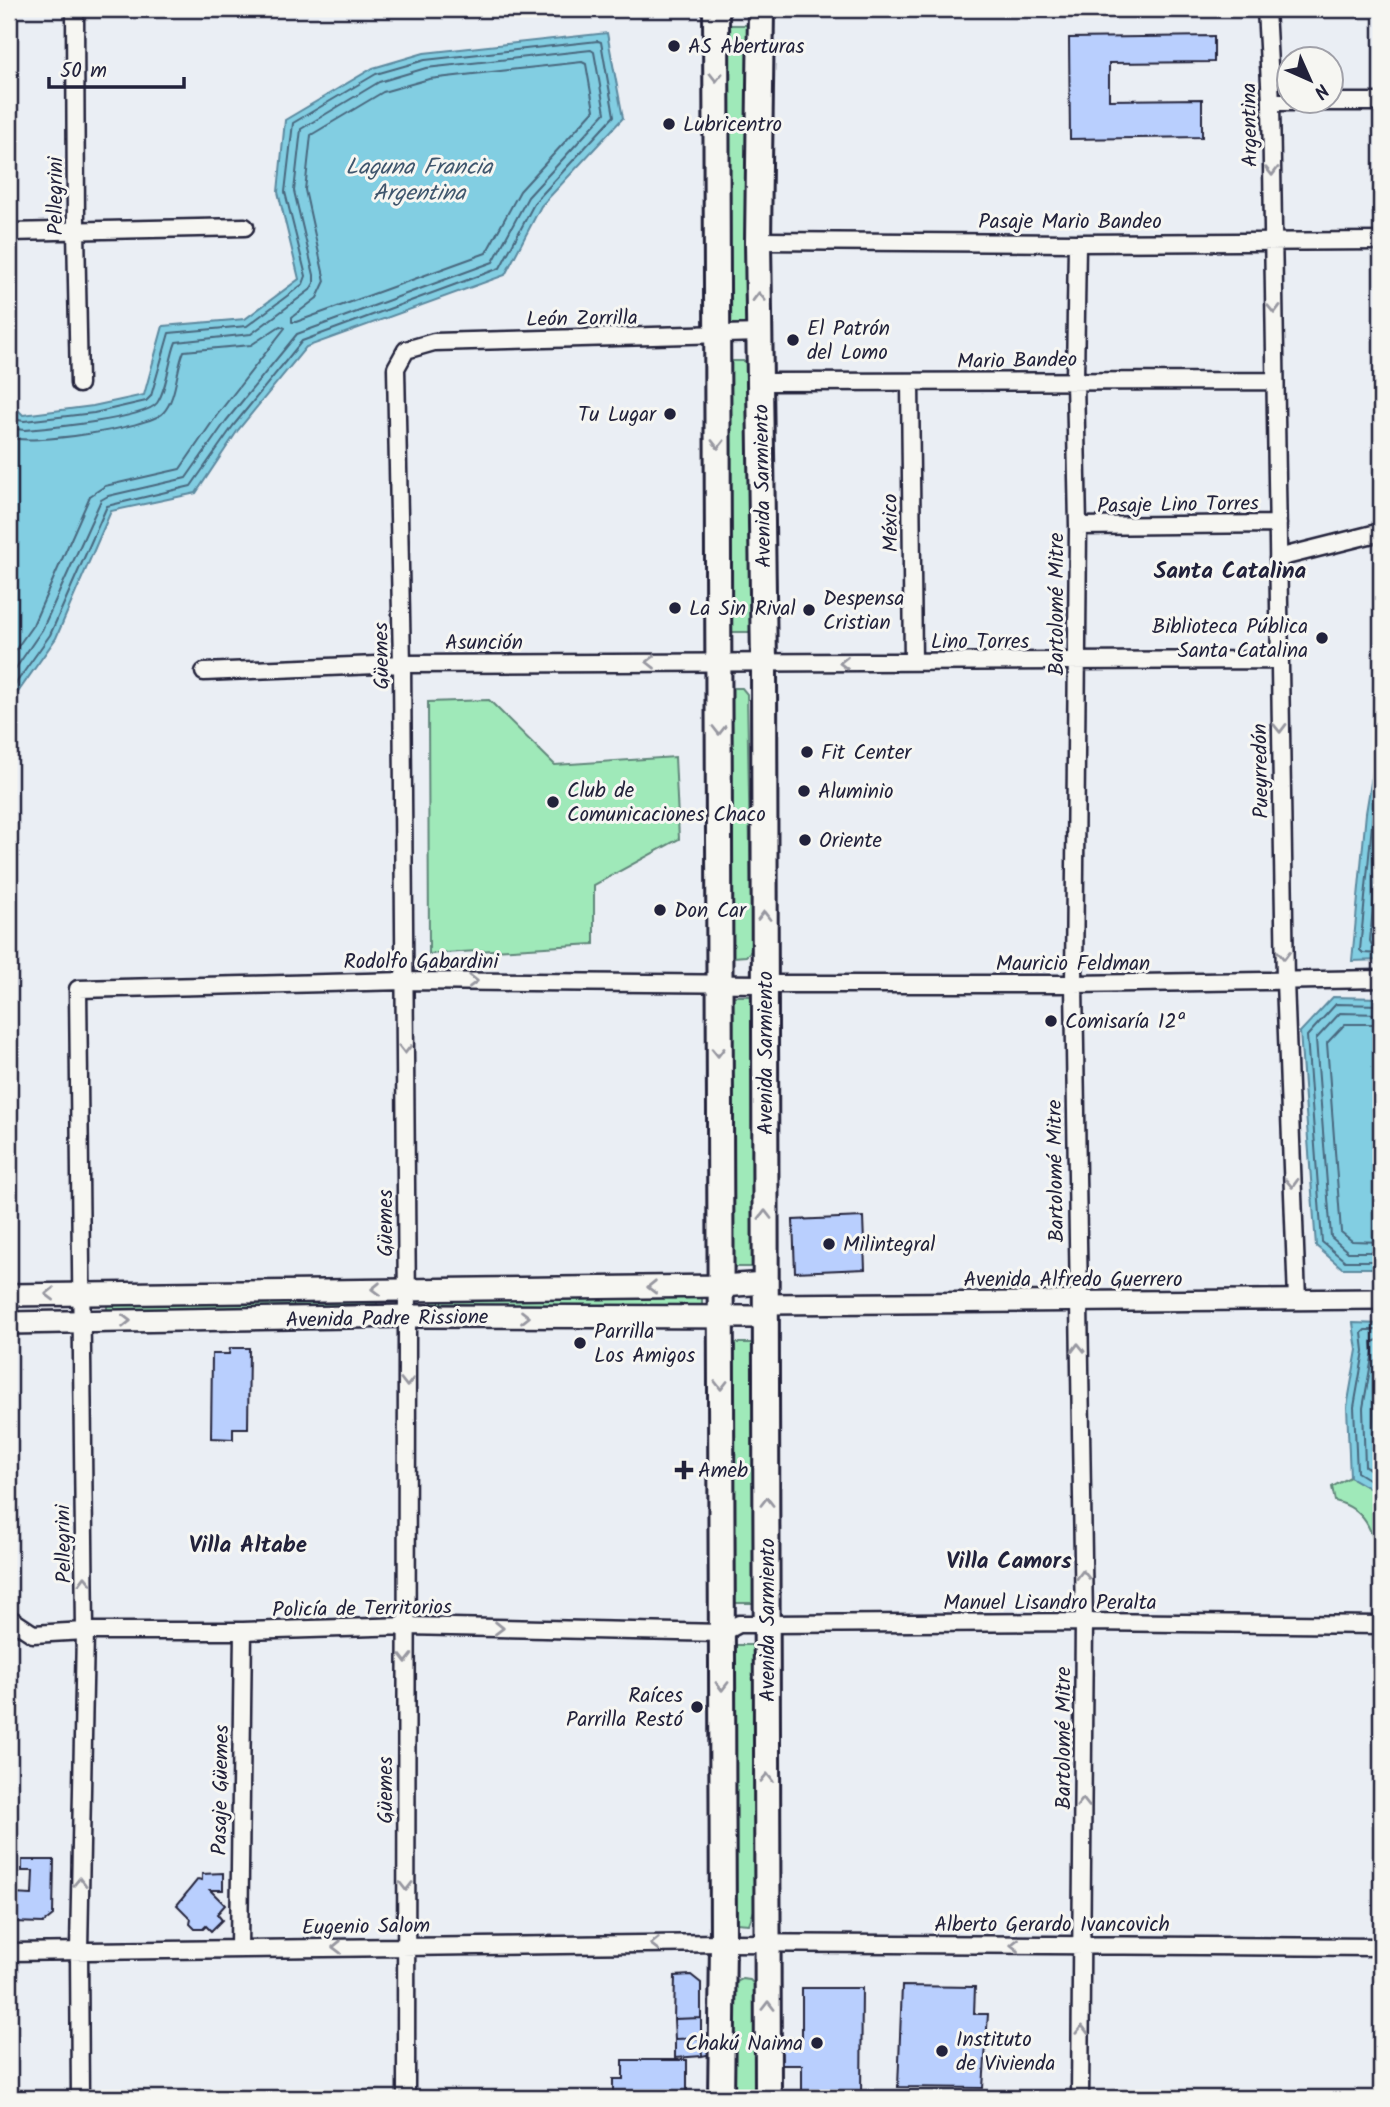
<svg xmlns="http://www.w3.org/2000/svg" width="1390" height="2107" viewBox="0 0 1390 2107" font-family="Kalam,sans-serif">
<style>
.green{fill:#9fe9b9;stroke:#60867a;stroke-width:2}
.water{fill:#82cee2;stroke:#5c899f;stroke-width:2}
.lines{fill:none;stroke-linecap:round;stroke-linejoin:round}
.shore{stroke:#48677e;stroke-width:2}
.building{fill:#b9cffe;stroke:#22223b;stroke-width:2}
.minor-casing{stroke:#22223b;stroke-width:21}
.tertiary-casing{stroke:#22223b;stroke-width:24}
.secondary-casing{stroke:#22223b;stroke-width:26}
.primary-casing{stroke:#22223b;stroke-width:30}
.minor{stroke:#f6f6f2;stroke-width:16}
.tertiary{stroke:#f6f6f2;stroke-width:19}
.secondary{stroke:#f6f6f2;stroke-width:21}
.primary{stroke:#f6f6f2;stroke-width:24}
.oneway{stroke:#9797a0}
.poi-dot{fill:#22223b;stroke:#f6f6f2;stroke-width:2.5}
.labels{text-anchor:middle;stroke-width:6;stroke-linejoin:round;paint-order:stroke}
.poi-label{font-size:21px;fill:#22223b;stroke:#f6f6f2;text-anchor:start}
.street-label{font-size:21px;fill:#22223b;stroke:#f6f6f2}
.water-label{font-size:23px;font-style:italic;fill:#3f566d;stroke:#f6f6f2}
.neighbourhood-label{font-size:23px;font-weight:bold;fill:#22223b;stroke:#f6f6f2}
</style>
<rect width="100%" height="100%" fill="#eaeef4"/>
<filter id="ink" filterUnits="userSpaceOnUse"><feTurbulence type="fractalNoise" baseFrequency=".0143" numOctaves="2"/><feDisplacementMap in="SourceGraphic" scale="14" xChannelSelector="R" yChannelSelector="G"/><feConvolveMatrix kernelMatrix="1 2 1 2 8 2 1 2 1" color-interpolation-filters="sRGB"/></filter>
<g filter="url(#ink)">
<path class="green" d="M 726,25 L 750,25 L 749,324 L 726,324 Z
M 728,361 L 754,361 L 751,632 L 725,632 Z
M 729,688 L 742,688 L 747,694 L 752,950 L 746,956 L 733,957 L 728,950 Z
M 489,700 L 555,765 L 675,757 L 679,839 L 594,885 L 594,944 L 429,954 L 428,702 Z
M 732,996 L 756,996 L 755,1267 L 731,1267 Z
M 702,1294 L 702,1308 L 432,1309 L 432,1295 Z
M 377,1295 L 377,1310 L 107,1311 L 107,1297 Z
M 729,1343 L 754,1343 L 757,1603 L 731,1603 Z
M 1350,1477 L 1381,1495 L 1381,1563 L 1379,1562 C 1372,1532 1368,1510 1335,1501 L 1332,1487 Z
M 731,1645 L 757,1645 L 756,1905 L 749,1924 L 736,1923 L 732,1905 Z
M 742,1979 L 750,1980 L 754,1984 L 756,2098 L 732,2098 L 731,1985 Z"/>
<path class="water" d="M 607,33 L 623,118 L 541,206 L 505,275 L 306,347 L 238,430 L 196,493 L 111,511 L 56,638 L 9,705 L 9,401 L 23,415 L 93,406 L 144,395 L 163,326 L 245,319 L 299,279 L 278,192 L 285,120 L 373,68 L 424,53 Z
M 1381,722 L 1381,960 L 1352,961 L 1366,813 Z
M 1333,997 L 1381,998 L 1381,1268 L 1342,1268 L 1316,1246 L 1300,1032 Z
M 1353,1323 L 1381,1324 L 1381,1495 L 1350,1477 L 1347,1407 L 1357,1350 Z"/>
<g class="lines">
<path class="shore" d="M 582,62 L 586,64 L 594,110 L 520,191 L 486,253 L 296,322 L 292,322 L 292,317 L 317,298 L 325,281 L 305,190 L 311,135 L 383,92 L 429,79 Z
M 9,411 L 18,420 L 24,421 L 94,413 L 146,401 L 151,396 L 169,333 L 247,326 L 303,284 L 306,276 L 285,192 L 293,123 L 376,74 L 425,60 L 598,41 L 601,42 L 614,116 L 535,202 L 500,268 L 302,341 L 233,426 L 191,486 L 107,506 L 50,635 L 9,693
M 9,423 L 16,429 L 25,430 C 48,428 145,419 157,403 C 167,389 169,359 176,342 L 251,334 L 310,290 L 314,283 L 314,275 L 294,191 L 301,129 L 379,82 L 426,68 L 591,50 L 594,52 L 605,113 L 528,197 L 493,262 L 297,334 L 226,421 L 186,478 L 108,496 L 101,500 L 42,630 L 9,678
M 9,437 C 28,446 148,428 163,413 C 177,398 176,369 184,351 L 251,345 L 280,326 L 285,328 L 217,415 L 180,469 L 105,486 L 90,496 L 33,625 L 9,659
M 1381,764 L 1373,814 L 1360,950 L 1363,953 L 1381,954
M 1381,816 L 1370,941 L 1372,945 L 1381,945
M 1381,1005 L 1336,1004 L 1307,1036 L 1322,1242 L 1345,1261 L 1381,1261
M 1381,1014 L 1340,1013 L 1316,1039 L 1331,1237 L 1348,1252 L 1381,1252
M 1381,1024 L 1345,1024 L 1327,1043 L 1341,1232 L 1352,1241 L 1381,1242
M 1381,1330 L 1365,1330 L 1362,1333 L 1364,1351 L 1354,1407 L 1357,1472 L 1381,1487
M 1381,1339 L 1372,1342 L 1373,1352 L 1363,1408 L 1365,1466 L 1381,1477
M 1381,1365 L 1374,1409 L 1376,1460 L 1381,1465"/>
</g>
<path class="building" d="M 1214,36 L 1214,62 L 1109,63 L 1109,100 L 1202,99 L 1202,137 L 1070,139 L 1069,38 Z
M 863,1217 L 865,1269 L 795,1272 L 793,1220 Z
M 230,1348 L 249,1348 L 248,1428 L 233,1428 L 233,1439 L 211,1438 L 212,1354 L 229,1354 Z
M 22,1860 L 54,1860 L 53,1915 L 43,1923 L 13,1922 L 13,1894 L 32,1895 L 33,1871 L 22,1871 Z
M 223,1873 L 223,1890 L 210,1890 L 225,1905 L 217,1914 L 222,1920 L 211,1931 L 206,1926 L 203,1929 L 195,1929 L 190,1924 L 191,1919 L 177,1905 L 198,1879 L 202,1880 L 202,1874 Z
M 9,1877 L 14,1877 L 13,1917 L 9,1917 Z
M 691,1975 L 701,1983 L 701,2018 L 674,2019 L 675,1976 Z
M 902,1986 L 975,1987 L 974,2014 L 988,2014 L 983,2088 L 898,2087 Z
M 802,1988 L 862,1988 L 861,2098 L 802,2098 L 802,2065 L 781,2065 L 781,2039 L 802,2039 Z
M 701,2018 L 701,2038 L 675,2039 L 674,2019 Z
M 701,2038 L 710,2042 L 711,2054 L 702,2056 Z
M 701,2038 L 702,2056 L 675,2058 L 675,2039 Z
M 623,2060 L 687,2060 L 687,2095 L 613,2096 L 613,2079 L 623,2079 Z"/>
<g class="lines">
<defs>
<path id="minor" d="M 75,9 L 76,230 L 79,384
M 1266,9 L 1271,102 L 1285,981 L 1297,1300
M 1271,102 L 1381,102
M 9,232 L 245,227
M 758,241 L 1077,243 L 1381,241
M 1077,243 L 1075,380 L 1078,526 L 1074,984 L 1084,1622 L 1080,2098
M 760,382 L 1275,381
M 910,383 L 913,662
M 1078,526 L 1278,524
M 1278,558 L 1381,532
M 204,672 L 402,664 L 1279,660
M 9,1618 L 33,1634 L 85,1631 L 243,1631 L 407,1626 L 722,1633 L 739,1624 L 767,1624 L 1084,1622 L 1381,1625
M 239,1948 L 243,1631
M 9,1952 L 723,1943 L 1381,1947
M 80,2098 L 79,1950 L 85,1631 L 78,989 L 405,981 L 764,984 L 1074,984 L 1381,979
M 406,2098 L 407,1316 L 402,664 L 396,368 L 406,350 L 434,342 L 760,333"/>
<path id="tertiary" d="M 766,1304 L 1381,1299"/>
<path id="secondary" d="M 9,1295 L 721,1286 L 766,1283
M 9,1323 L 407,1316 L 766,1317"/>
<path id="primary" d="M 716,9 C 718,653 720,1298 723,1943 L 721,2098
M 761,9 L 758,241 L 764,664 L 768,2098"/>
</defs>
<use href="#minor" class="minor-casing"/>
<use href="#tertiary" class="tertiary-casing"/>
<use href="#secondary" class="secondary-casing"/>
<use href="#primary" class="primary-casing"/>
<use href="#minor" class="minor"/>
<use href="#tertiary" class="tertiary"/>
<use href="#secondary" class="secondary"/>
<use href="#primary" class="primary"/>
</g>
<defs><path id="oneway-chevron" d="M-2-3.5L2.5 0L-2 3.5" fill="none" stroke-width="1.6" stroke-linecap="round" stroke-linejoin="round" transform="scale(1.75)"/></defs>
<g class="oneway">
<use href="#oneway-chevron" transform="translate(716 77) rotate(90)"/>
<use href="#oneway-chevron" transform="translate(1272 171) rotate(89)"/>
<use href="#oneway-chevron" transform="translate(759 297) rotate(-91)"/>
<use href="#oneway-chevron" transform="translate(1274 309) rotate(89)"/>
<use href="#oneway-chevron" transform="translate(718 444) rotate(90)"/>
<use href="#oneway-chevron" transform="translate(651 662) rotate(180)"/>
<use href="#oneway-chevron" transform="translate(844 663) rotate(179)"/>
<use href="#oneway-chevron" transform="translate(1280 728) rotate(89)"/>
<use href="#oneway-chevron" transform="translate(719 730) rotate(90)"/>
<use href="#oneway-chevron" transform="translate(764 916) rotate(-90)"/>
<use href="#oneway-chevron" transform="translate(1284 955) rotate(89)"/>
<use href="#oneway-chevron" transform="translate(473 981) rotate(1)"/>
<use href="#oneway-chevron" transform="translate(405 1049) rotate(90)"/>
<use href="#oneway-chevron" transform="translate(718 1052) rotate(89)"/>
<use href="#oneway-chevron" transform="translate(1292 1183) rotate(88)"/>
<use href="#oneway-chevron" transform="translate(765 1215) rotate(-90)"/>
<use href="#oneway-chevron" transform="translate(652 1287) rotate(179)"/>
<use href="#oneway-chevron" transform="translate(376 1289) rotate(179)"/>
<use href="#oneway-chevron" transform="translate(50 1294) rotate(179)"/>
<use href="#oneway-chevron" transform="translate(525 1317)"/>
<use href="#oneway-chevron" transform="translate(126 1321) rotate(-1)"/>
<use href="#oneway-chevron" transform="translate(1078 1348) rotate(-91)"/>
<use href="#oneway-chevron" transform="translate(407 1382) rotate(90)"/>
<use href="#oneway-chevron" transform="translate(721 1385) rotate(90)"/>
<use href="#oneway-chevron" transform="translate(767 1502) rotate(-90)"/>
<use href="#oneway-chevron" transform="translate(1083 1575) rotate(-91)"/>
<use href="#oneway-chevron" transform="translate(85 1581) rotate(-91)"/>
<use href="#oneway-chevron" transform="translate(499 1628) rotate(1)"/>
<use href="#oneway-chevron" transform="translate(406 1658) rotate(90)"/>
<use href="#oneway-chevron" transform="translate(722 1686) rotate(90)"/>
<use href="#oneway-chevron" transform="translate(767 1778) rotate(-90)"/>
<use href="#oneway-chevron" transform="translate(1083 1803) rotate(-90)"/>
<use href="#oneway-chevron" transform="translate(80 1882) rotate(-89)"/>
<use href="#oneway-chevron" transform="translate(406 1886) rotate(90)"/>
<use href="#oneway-chevron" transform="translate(655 1944) rotate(179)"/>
<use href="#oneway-chevron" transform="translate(1015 1945) rotate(-180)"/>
<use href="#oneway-chevron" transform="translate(337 1947) rotate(179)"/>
<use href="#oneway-chevron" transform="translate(768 2006) rotate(-90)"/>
<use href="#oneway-chevron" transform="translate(1082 2030) rotate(-89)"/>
</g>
</g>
<g class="poi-dot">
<circle cx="674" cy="46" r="7"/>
<circle cx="669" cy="124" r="7"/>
<circle cx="793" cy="340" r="7"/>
<circle cx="670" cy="414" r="7"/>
<circle cx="675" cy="608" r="7"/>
<circle cx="809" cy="610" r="7"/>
<circle cx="1322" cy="638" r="7"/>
<circle cx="807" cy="752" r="7"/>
<circle cx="804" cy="791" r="7"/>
<circle cx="553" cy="802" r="7"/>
<circle cx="805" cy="840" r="7"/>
<circle cx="660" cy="910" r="7"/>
<circle cx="1051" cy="1021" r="7"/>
<circle cx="829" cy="1244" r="7"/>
<circle cx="580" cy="1343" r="7"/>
<path d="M680.5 1459.5h7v7h7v7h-7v7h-7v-7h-7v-7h7z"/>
<circle cx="697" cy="1707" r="7"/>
<circle cx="817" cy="2043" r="7"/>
<circle cx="942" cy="2051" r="7"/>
</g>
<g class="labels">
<g class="poi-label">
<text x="688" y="53">AS Aberturas</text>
<text x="683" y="131">Lubricentro</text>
<text x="807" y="335">El Patrón<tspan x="807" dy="24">del Lomo</tspan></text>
<text x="656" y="421" text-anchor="end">Tu Lugar</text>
<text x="823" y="605">Despensa<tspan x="823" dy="24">Cristian</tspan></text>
<text x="689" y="615">La Sin Rival</text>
<text x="1308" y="633" text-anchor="end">Biblioteca Pública<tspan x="1308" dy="24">Santa Catalina</tspan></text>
<text x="821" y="759">Fit Center</text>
<text x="567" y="797">Club de<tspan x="567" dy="24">Comunicaciones Chaco</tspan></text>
<text x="818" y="798">Aluminio</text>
<text x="819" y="847">Oriente</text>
<text x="674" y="917">Don Car</text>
<text x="1065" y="1028">Comisaría 12ª</text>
<text x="843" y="1251">Milintegral</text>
<text x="594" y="1338">Parrilla<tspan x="594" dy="24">Los Amigos</tspan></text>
<text x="698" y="1477">Ameb</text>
<text x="683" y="1702" text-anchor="end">Raíces<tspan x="683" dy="24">Parrilla Restó</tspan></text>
<text x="956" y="2046">Instituto<tspan x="956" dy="24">de Vivienda</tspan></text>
<text x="803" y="2050" text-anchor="end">Chakú Naima</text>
</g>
<g class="street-label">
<text transform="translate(1249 125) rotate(-91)" y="7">Argentina</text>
<text transform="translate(55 196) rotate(-90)" y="7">Pellegrini</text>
<text x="1070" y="228">Pasaje Mario Bandeo</text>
<text transform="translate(582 318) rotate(-1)" y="7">León Zorrilla</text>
<text transform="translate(1017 360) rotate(-1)" y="7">Mario Bandeo</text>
<text transform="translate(762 486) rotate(-91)" y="7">Avenida Sarmiento</text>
<text transform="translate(1178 504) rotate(-1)" y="7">Pasaje Lino Torres</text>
<text transform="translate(890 523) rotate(-91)" y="7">México</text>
<text transform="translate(1056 604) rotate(-90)" y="7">Bartolomé Mitre</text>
<text x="980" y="648">Lino Torres</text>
<text x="484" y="649">Asunción</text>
<text transform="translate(381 656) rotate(-91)" y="7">Güemes</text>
<text transform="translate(1260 771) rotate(-91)" y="7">Pueyrredón</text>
<text x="421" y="968">Rodolfo Gabardini</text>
<text x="1073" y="970">Mauricio Feldman</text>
<text transform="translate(765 1053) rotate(-90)" y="7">Avenida Sarmiento</text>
<text transform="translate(1055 1171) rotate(-91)" y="7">Bartolomé Mitre</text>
<text transform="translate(385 1223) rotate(-90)" y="7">Güemes</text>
<text x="1073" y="1286">Avenida Alfredo Guerrero</text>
<text transform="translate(387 1318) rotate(-1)" y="7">Avenida Padre Rissione</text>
<text transform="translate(63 1544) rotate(-91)" y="7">Pellegrini</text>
<text x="1050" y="1609">Manuel Lisandro Peralta</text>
<text transform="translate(362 1608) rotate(-1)" y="7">Policía de Territorios</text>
<text transform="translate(767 1620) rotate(-90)" y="7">Avenida Sarmiento</text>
<text transform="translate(1063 1738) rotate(-90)" y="7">Bartolomé Mitre</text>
<text transform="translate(220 1790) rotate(-89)" y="7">Pasaje Güemes</text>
<text transform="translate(385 1790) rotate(-90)" y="7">Güemes</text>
<text x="1052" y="1931">Alberto Gerardo Ivancovich</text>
<text transform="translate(366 1926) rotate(-1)" y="7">Eugenio Salom</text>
</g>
<g class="water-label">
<text x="419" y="174">Laguna Francia<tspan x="419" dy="26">Argentina</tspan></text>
</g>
<g class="neighbourhood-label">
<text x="1230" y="578">Santa Catalina</text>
<text x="248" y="1552">Villa Altabe</text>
<text x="1009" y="1568">Villa Camors</text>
</g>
</g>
<rect width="1390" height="2107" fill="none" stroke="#f6f6f2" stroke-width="35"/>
<rect x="18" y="18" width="1355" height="2072" fill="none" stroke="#22223b" stroke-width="2.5" filter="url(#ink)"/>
<g transform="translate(1310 80) rotate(135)"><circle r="33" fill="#f6f6f2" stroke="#a1a1a9" stroke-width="2"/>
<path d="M0-5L12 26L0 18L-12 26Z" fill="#22223b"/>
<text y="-10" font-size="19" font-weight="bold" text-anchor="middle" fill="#22223b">N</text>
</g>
<path d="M49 77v10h135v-10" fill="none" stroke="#22223b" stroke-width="3.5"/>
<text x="60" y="77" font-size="21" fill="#22223b" stroke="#f6f6f2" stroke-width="5" paint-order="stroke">50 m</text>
</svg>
